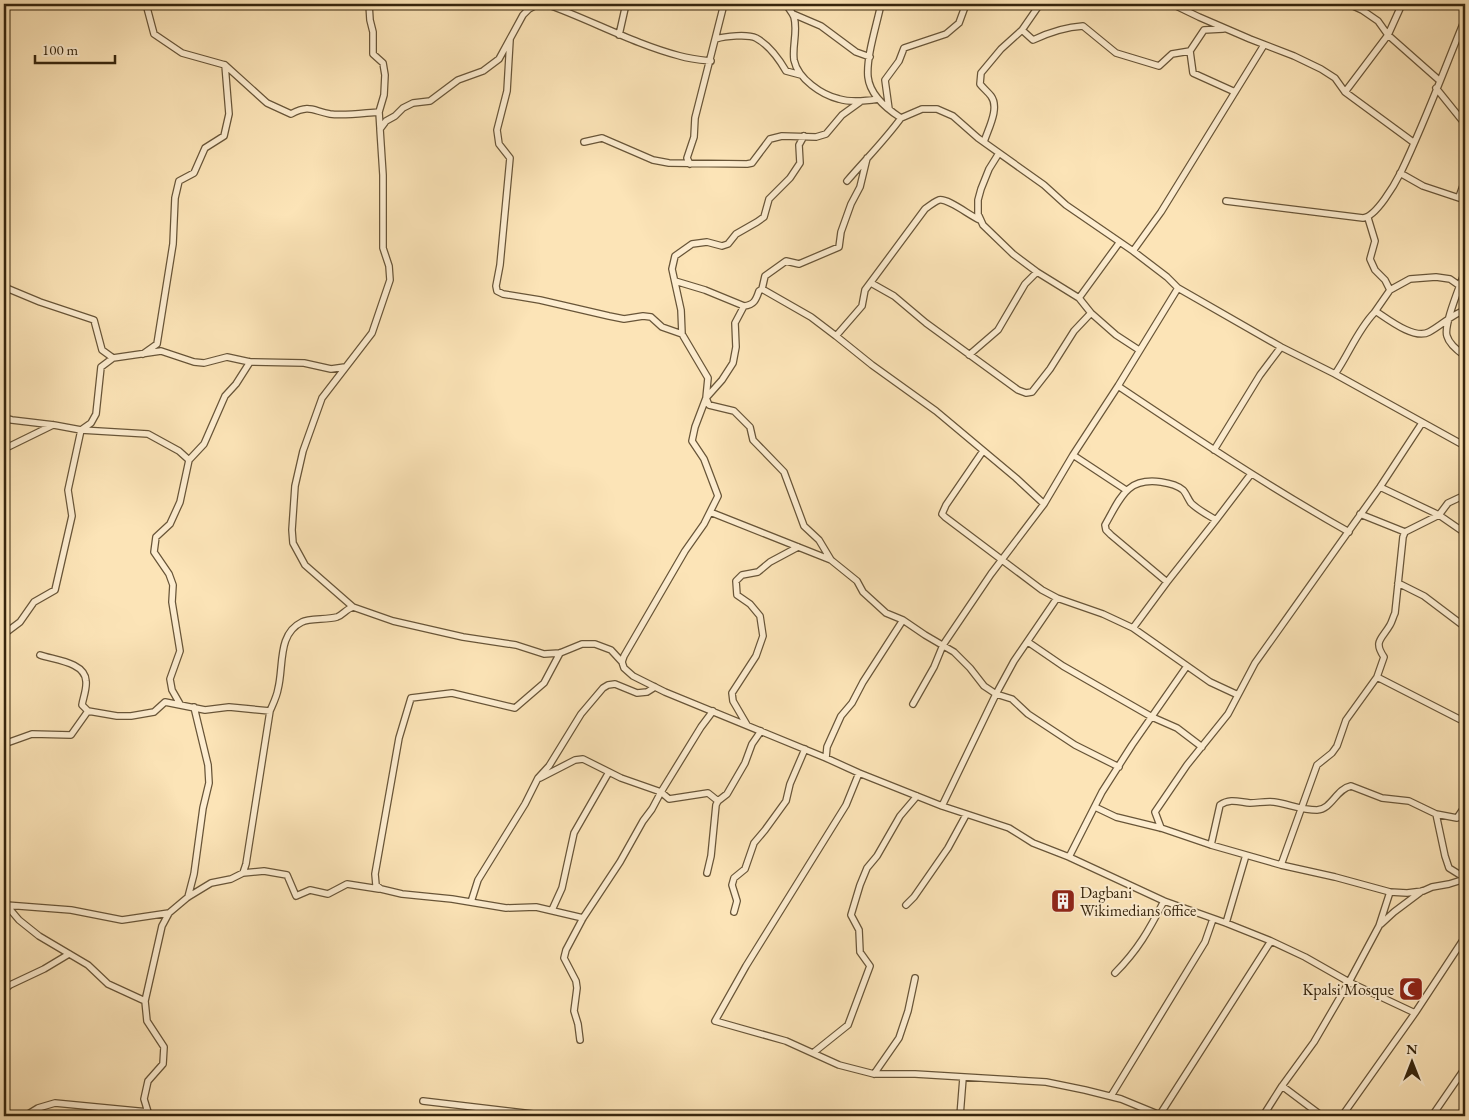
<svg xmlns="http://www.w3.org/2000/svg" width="1469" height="1120" viewBox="0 0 1469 1120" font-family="'EB Garamond',serif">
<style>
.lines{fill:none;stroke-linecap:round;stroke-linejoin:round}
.minor-casing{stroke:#685538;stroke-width:8}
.minor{stroke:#fdedd0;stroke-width:5.5}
.labels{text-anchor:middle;stroke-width:4;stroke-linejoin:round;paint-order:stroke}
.poi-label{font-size:16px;fill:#36250d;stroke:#fdedd0;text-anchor:start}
</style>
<rect width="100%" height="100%" fill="#fce4b7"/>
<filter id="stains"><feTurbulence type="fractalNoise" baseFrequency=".004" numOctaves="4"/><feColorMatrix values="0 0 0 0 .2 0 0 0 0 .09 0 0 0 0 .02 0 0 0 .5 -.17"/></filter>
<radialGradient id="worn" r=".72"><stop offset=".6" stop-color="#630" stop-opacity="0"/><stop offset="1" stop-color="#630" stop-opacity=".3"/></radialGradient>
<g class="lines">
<defs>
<path id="minor" d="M 369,4 L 370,20 L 373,32 L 373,54 L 383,63 L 385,75 L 384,95 L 379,112 L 380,128
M 538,4 L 529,9 L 523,15 L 499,59 L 483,71 L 458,80 L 430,101 L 413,103 L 403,108 L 395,116 L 386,121 L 380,129 L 383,175 L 383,248 L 389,266 L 390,280 L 372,333 L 322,398 L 303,451 L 295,486 L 292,530 L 293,543 L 305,565 L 353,607 L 393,621 L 463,637 L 516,645 L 544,654 L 560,653 L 582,644 L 595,644 L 611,650 L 622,662
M 546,4 C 591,20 634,44 680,56 C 690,59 701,60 711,61
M 786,4 C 788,8 792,12 794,17 C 798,31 792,46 794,60 C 798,79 822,95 839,99 C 852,103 866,101 878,99
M 881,4 C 877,24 866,57 868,77 C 870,95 887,109 901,118 L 922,109 L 937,109 L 953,116 L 978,138 L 1044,185 L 1066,205 L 1133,251 L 1167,277 L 1178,288 L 1281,347 L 1335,374 L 1465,446
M 1172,4 L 1199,17 L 1250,39 L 1294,56 L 1321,69 L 1335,78 L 1345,92 L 1413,142
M 1349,4 L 1362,10 L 1378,21 L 1388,35 L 1440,81
M 793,14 L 821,26 L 856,52 L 870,57
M 1022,30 L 1033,40 C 1050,32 1065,27 1083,26 L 1116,53 L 1159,66 L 1172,54 L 1190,51 L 1204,30 L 1223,29
M 619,35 L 626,4
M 716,39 C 725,36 748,34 756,38 C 769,45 779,59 786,71 L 801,75
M 510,40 L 507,91 L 497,130 L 499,144 L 510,158 L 500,265 L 496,286 L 497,291 L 503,294 L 540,300 L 609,316 L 624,319 L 643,316 L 651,317 L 662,327 L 682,334 L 708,378 L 706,398 L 695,427 L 692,441 L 704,459 L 718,496 L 704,524 L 685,551 L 624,656 L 622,662 L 624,668 L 633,676 L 665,692 L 826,758 L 859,773 L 942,806 L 1009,828 L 1033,843 L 1069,857 L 1164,901 L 1226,923 L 1271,941 L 1305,957 L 1349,982 L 1415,1013
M 1190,51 L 1193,73 L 1235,92
M 225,65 L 267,103 L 291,114 C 310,104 313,111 330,114 C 344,116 364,113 379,112
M 1436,88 L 1465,124
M 1345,92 L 1388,35 L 1402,4
M 889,109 L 885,80 L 899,61 L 904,48 L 946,34 L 959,23 L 966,4
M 584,142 L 602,138 L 653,160 L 669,163 L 747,164 L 752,163 L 770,139 L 782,136 L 816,137 L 826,134 L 842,115 L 860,102
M 984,142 C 988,129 1000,108 991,96 C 988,92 983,88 980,84 L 981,73 L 1001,49 L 1022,30 L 1040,4
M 999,153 L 989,169 L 981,189 L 978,200 L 978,214 L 983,225 L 1013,254 L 1037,272 L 1079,298 L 1091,313 L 1116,335 L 1139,350
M 690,164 L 687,158 L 694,137 L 695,118 L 724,4
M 1400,173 L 1423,186 L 1465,200
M 847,181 C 865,160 885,140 901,118
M 1459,197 L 1465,180
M 1226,201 L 1363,218 C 1376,217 1395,184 1401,172 C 1425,122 1444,70 1465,19
M 1368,218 L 1375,241 L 1370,259 L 1375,270 L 1385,280 L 1390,290
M 1133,251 L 1161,212 L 1264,45
M 1465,271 C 1461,284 1443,325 1447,336 C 1449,344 1458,351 1465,356
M 675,281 L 705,290 L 744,306 C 754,305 756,300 759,291 L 762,289 L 811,317 L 836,336 L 872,365 L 936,411 L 1016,478 L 1044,504
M 871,283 L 894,296 L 926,323 L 1018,390 L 1026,393 L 1032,392 L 1050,369 L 1074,331 L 1091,313
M 4,287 L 40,302 L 94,320 L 102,350 L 113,358
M 762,289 L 765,276 L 786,261 L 799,264 L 839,247 L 841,232 L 851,204 L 860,187 L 867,158
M 1079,298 L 1119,243
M 744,306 L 735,323 L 736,347 L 733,363 L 722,380 L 706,398 L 709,405 L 734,411 L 750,427 L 753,440 L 784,472 L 804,526 L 819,540 L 831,560 L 857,581 L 863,592 L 886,613 L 903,620 L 925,635 L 954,652 L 970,668 L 984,686 L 996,694 L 1012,699 L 1028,714 L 1075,745 L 1119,767
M 1374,313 L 1390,290 L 1410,279 L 1436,277 L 1450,279 L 1460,286
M 682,334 L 681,310 L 672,269 L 675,256 L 692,244 L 707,242 L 722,246 L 728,244 L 736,234 L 757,222 L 764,217 L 769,199 L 790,178 L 800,163 L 799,145 L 804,136
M 836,336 L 862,306 L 865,290 L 925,209 C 929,206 934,202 939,200 C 948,198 970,216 980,220
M 143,354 L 157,344 L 173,244 L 175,198 L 179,181 L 194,173 L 205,148 L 224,136 L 229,114 L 225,65 L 182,53 L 154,34 L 146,4
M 969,355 L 998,330 L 1025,284 L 1037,272
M 1335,374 C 1349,354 1357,331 1374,313 L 1377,312 C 1389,320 1415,340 1429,332 C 1442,325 1451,315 1465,310
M 1118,386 C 1194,437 1269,487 1349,532
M 4,418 L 12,420 L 54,425 L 81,430 L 91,423 L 96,414 L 101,367 L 113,358 L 161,351 L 194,362 L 204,363 L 227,357 L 250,362 L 304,363 L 331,369 L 345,367
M 4,449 L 53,425
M 1214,450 L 1260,375 L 1281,347
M 983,451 L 946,505 L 942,514 L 945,517 L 1042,590 L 1057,598 L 1103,614 L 1133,628 L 1210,682 L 1238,695
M 1073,455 L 1126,490
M 1380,487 L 1439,515 L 1465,533
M 710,512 L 831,560
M 1360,514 L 1405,532
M 1167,582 L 1111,535 L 1106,530 L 1105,525 C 1120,499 1126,477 1161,482 C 1168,483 1177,485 1183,490 C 1186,493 1188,499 1191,503 C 1198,510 1208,515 1216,520
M 1398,583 L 1424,596 L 1465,627
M 1133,628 L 1167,582 L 1216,520 L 1251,474
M 4,634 L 20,622 L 34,602 L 55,590 L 72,516 L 68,490 L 81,430 L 148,434 L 179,451 L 189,460
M 1028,642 L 1063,666 L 1152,717 L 1177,728 L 1202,747
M 560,653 L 544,683 L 515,708 L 452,693 L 411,698 L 399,738 L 375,874 L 376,885 L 381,889 L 402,894 L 452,899 L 506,908 L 536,907 L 583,918
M 40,655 C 54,660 85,662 86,681 C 87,689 83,698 82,705 L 88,711 L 117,716 L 131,716 L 154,712 L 165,702 L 205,710 L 229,707 L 270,711
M 1377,677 L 1384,657 C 1373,641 1382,639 1390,625 C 1392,622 1393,617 1395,613 L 1403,537 L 1405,532 L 1439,515 L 1448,503 L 1465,495
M 180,704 L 172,690 L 170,679 L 180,651 L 172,602 L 173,585 L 169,574 L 154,552 L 156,537 L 170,524 L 180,502 L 189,460 L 204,444 L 225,396 L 236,384 L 250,362
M 913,704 L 934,667 L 943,645 L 991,574 L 1044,504 L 1073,455 L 1118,386 L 1178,288
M 747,725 L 733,701 L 732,693 L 756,656 L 763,636 L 760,616 L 750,604 L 737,595 L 736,581 L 742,575 L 758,572 L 770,562 L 798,547
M 4,744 L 32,734 L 71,735 L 88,711
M 826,758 L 827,747 L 841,716 L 852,703 L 863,682 L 903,620
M 859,773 L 846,805 L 746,966 L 715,1021 L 786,1041 L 839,1065 L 874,1074 L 915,1074 L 1046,1082 L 1085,1090 L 1121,1099 L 1160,1115
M 540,778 L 575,760 L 583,759 L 621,778 L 661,792 L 669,799 L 708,793 L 718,801
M 942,806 L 996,694 L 1014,661 L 1057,598
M 1095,807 L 1116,817 L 1161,828 L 1211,845 L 1281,865 L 1335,877 L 1390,892 L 1407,893 L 1423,891 L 1432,887 L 1449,884 L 1465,879
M 1436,814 L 1445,856 L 1449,868 L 1465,878
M 1161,828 L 1155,812 L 1187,765 L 1228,714 L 1255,663 L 1380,487 L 1422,423
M 1211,845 L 1220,805 C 1230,798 1239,802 1250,803 C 1258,803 1266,801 1274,802 C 1288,804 1302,810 1317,810 C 1332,809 1336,789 1351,786 L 1382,798 L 1409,801 L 1436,814 L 1457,818 L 1465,806
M 1069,857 L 1102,792 L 1132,745 L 1187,666
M 1281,865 L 1317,765 L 1332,753 L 1337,746 L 1346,720 L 1377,677 L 1465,722
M 243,873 L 264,871 L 287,875 L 296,896 L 310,890 L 328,894 L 347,884 L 379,889
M 707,873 L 711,856 L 716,805 L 718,801 L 727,794 L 745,763 L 752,744 L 761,731
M 188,897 L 194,874 L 203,808 L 209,783 L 208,765 L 194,707
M 471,902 L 478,880 L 525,804 L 538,778 L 549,766 L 581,714 L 603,688 L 608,685 L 615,684 L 637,693 L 647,692 L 655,687
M 6,905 L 71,910 L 122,920 L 169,913
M 906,905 L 914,897 L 948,848 L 966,815
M 4,906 L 8,907 L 19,920 L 39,936 L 88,965 L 108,984 L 145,1001 L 147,1021 L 164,1047 L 163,1064 L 148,1081 L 144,1099 L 148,1112 L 155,1116
M 552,910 L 562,888 L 574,833 L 609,772
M 734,912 L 737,901 L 732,885 L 734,878 L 745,869 L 754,843 L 765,830 L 786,801 L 790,784 L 805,749
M 1226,923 L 1246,855
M 1381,924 L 1394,912 L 1422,891
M 1115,973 C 1138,950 1149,930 1164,901
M 4,990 L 10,985 L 44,969 L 69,954
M 145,1001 L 162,926 L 169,913 L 188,897 L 211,883 L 231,879 L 243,873 L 246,864 L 270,711 C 273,704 277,696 278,689 C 284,666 277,634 302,622 C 309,618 327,620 337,617 C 343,615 346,609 353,607
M 580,1040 L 578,1024 L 574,1011 L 577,988 L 576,981 L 564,958 L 566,950 L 583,918 L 620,862 L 643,821 L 652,809 L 661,792 L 701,727 L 713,711
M 813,1053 L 848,1025 L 870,966 L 860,952 L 859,930 L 851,915 L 860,885 L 867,868 L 877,856 L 900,816 L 917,796
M 874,1074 L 899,1038 L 908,1011 L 915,978
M 1282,1086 L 1322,1116
M 1111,1096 L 1205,942 L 1213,919
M 423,1101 L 550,1116
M 25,1116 L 38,1108 L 55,1103 L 148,1112
M 960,1116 L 963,1078
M 1159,1116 L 1271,941
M 1263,1116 L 1282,1086 L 1314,1042 L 1349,982 L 1379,926 L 1390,892
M 1342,1116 L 1415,1013 L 1465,937
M 1432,1116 L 1465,1068"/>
</defs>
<use href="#minor" class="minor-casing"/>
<use href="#minor" class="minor"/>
</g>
<defs>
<symbol id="building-square" viewBox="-11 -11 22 22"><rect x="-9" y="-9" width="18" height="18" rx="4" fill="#8f2418" stroke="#fdedd0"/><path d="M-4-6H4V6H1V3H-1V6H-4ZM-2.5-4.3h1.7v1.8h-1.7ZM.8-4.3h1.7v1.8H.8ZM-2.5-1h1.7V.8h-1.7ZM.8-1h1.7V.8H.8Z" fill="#fff"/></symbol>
<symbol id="mosque-square" viewBox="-11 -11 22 22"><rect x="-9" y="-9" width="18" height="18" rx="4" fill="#8f2418" stroke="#fdedd0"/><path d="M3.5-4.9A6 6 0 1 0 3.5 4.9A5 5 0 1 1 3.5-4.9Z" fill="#fff"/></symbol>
</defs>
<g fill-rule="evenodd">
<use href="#building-square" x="1049" y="887" width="28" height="28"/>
<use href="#mosque-square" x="1397" y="975" width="28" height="28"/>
</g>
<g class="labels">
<g class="poi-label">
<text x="1080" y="898">Dagbani<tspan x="1080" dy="18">Wikimedians office</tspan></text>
<text x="1394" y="995" text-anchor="end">Kpalsi Mosque</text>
</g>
</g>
<rect width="1469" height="1120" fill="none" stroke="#fce4b7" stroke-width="20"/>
<rect x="5" y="5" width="1459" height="1110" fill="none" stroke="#36250d" stroke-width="2.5"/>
<rect x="10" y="10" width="1449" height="1100" fill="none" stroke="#36250d"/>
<g transform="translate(1412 1062)" stroke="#fdedd0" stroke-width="4" paint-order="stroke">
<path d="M0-4L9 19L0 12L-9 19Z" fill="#36250d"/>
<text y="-8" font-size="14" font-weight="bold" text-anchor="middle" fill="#36250d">N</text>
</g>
<path d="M35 55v8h80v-8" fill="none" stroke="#36250d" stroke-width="2.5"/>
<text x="42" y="55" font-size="15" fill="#36250d" stroke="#fdedd0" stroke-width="4" paint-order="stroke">100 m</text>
<rect width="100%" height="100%" filter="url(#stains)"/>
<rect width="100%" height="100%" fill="url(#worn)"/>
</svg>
